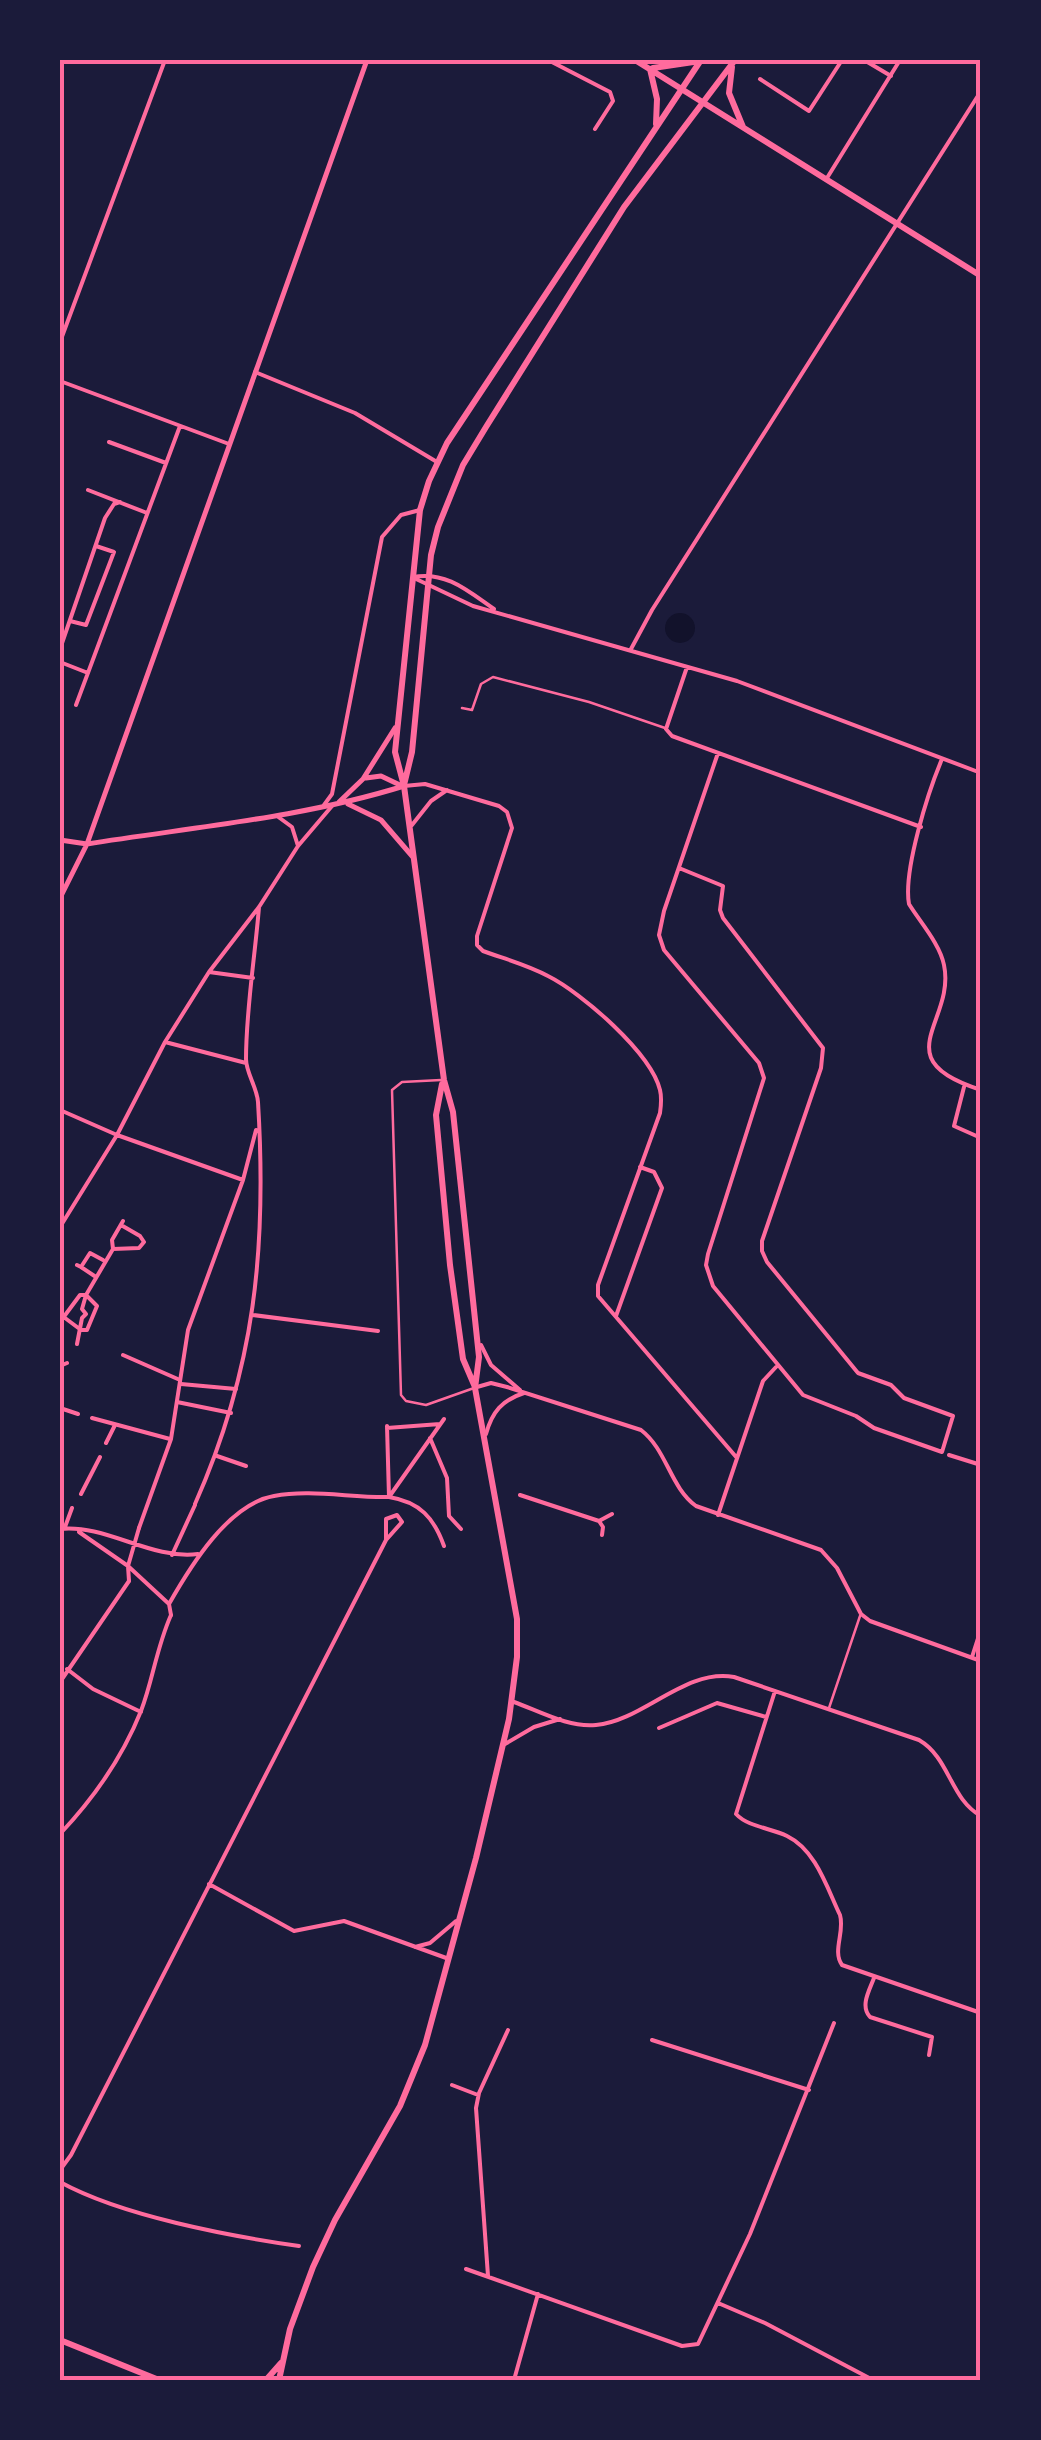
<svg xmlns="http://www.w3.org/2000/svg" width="1041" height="2440" viewBox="0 0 1041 2440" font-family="'Source Sans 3',sans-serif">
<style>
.water{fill:#12122b}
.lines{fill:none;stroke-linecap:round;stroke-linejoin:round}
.service{stroke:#ff6b9d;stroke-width:2.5}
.pedestrian{stroke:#ff6b9d;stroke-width:4}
.minor{stroke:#ff6b9d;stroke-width:4}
.tertiary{stroke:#ff6b9d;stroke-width:5}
.secondary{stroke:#ff6b9d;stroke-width:6}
.neatline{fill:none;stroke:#ff6b9d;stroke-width:4}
</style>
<rect width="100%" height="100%" fill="#1b1b3a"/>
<path class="water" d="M665 628a15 15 0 1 1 30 0a15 15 0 1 1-30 0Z"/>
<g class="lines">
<path class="service" d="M 462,708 L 472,710 L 481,684 L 493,677 L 589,702 L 665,728
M 441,1080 L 402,1082 L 392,1090 L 401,1395 L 406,1401 L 426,1405 L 474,1388
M 829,1708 L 860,1616"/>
<path class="pedestrian" d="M 113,1249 L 139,1248 L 144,1242 L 140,1236 L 121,1225
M 77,1265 L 81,1267 L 90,1253 L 103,1260
M 81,1267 L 96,1277
M 65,1318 L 81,1330
M 60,1322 L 80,1295 L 86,1295 L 97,1306 L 87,1330 L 81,1330
M 77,1344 L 82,1318 L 86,1314 L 82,1309 L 86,1295 L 113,1249 L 112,1240 L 123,1221
M 123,1355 L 180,1380
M 60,1366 L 67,1363
M 181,1384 L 236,1389
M 177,1402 L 231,1413
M 60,1408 L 78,1414
M 92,1418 L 170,1439
M 444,1419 L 389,1497 C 420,1502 434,1518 444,1546
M 387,1428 L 440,1424
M 430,1438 L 447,1478 L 449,1516 L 461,1529
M 106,1443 L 115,1425
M 217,1456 L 246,1466
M 81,1494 L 100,1457
M 520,1495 L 599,1521 L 612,1514
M 599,1521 L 603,1527 L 602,1535
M 65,1527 L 72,1508
M 60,1529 C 107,1524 150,1560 198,1554
M 79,1532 L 128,1566 L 169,1604
M 172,1555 L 195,1505
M 129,1581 L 128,1566 L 139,1528
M 171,1615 L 169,1604 C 190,1567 228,1504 274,1496 C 310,1489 352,1498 389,1497 L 387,1426"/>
<path class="minor" d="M 548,60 L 610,92 L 613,101 L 595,129
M 864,60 L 891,76
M 760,79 L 809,111 L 842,60
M 827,178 L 900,60
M 60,342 L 165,60
M 255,372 L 355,413 L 437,462
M 60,381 L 229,444
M 109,442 L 166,463
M 88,490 L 147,513
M 413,577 C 446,571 468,591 494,609
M 414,578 L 473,606 L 737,681 L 981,773
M 70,621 L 86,625 L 114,552 L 96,546
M 60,649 L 105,518 L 114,504 L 120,502
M 631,649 L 652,610 L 981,91
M 60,662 L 88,673
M 687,667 L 666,729 L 672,736 L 921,827
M 76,705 L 180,426
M 942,759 C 928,792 903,871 909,904 C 920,922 940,944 944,965 C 956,1022 883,1059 981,1090
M 404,786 L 425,784 L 499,806 L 507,812 L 512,828 L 477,936 L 477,945 L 483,951 C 505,959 528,965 548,976 C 582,993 651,1053 660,1090 C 662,1098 661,1106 660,1113 L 598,1285 L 598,1296 L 737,1458
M 324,805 L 332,794 L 382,537 L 401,515 L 420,510
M 277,816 L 292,827 L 298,846
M 412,825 L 431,801 L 447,790
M 679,868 L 723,886 L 720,910 L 723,918 L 823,1048 L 821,1068 L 762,1241 L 762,1251 L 767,1262 L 858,1373 L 891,1385 L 904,1398 L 953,1416 L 942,1452 L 874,1428 L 856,1416 L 803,1395 L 713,1286 L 706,1265 L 708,1254 L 764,1078 L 759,1063 L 664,950 L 659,935 L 664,911 L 718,753
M 209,972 L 253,978
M 165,1042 L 246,1063
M 964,1087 L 954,1126 L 981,1138
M 60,1110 L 117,1135 L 243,1180 L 256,1130
M 60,1227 L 117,1135 L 165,1042 L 209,972 L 259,907 L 298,846 L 332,806
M 253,1315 L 378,1331
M 616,1316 L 662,1188 L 654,1172 L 640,1167
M 481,1345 L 491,1365 L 520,1390
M 477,1387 L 491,1383 L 507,1387 L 641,1430 C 667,1450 670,1487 696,1506 L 821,1550 L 837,1568 L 861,1614 L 870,1621 L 981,1661
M 486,1434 C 492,1412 502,1400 524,1393
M 949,1455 L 981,1465
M 195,1504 C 255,1369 267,1248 258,1102 C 257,1087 246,1073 246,1059 C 246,1009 255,957 259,907
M 718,1515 L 763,1381 L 776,1367
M 139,1528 L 171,1439 L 188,1330 L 243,1180
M 972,1657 L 981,1629
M 67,1669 L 93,1689 L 141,1712
M 60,1682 L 129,1581
M 775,1691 L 736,1814 C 748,1827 771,1828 787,1836 C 816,1850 827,1888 840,1915 C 845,1932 832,1951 842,1965 L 981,2013
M 514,1702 C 539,1711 569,1728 596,1725 C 643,1721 685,1668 734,1677 L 919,1740 C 950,1758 950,1799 981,1816
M 659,1728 L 717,1703 L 766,1717
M 505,1744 L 534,1727 L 560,1719
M 60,1834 C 93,1799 123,1756 141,1711 C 153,1680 156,1649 171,1615
M 209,1884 L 294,1931 L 344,1921 L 449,1959
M 415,1947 L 430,1943 L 456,1921
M 874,1978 C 869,1991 860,2006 870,2017 L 932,2037 L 929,2055
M 652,2040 L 809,2090
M 452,2085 L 478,2095
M 60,2170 L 71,2155 L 386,1540 L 402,1522 L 397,1515 L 386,1519 L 386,1540
M 60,2182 C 122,2216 229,2236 299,2246
M 466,2269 L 682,2346 L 698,2344 L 750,2234 L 834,2023
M 488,2276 L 476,2108 L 479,2093 L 508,2030
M 718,2303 L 765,2323 L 873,2380
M 514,2380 L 538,2294"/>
<path class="tertiary" d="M 366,778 L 381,776 L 402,786
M 339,802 L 363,779 L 395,728
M 348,804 L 381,820 L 412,856
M 60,840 L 87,844 C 193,827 301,818 404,786
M 60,898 L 87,844 L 367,60"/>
<path class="secondary" d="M 635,60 L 981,276
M 732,67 L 729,93 L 743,127
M 653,68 L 700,61
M 650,69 L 657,99 L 656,124
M 404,785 L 412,752 L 431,555 L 438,527 L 463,465 L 486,427 L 624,207 L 735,60
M 442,1084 L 436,1115 L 450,1265 L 463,1359 L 475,1387
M 60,2340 L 159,2380
M 266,2380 L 281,2363
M 279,2380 L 290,2329 L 313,2267 L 335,2220 L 400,2106 L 425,2045 L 476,1858 L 509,1719 L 517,1657 L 517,1619 L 475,1388 L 479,1357 L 453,1112 L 444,1080 L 404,786 L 395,752 L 420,510 L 429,481 L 447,443 L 701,60"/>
</g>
<rect width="1041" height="2440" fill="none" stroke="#1b1b3a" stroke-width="125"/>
<rect x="62" y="62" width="916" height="2316" class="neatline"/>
</svg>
